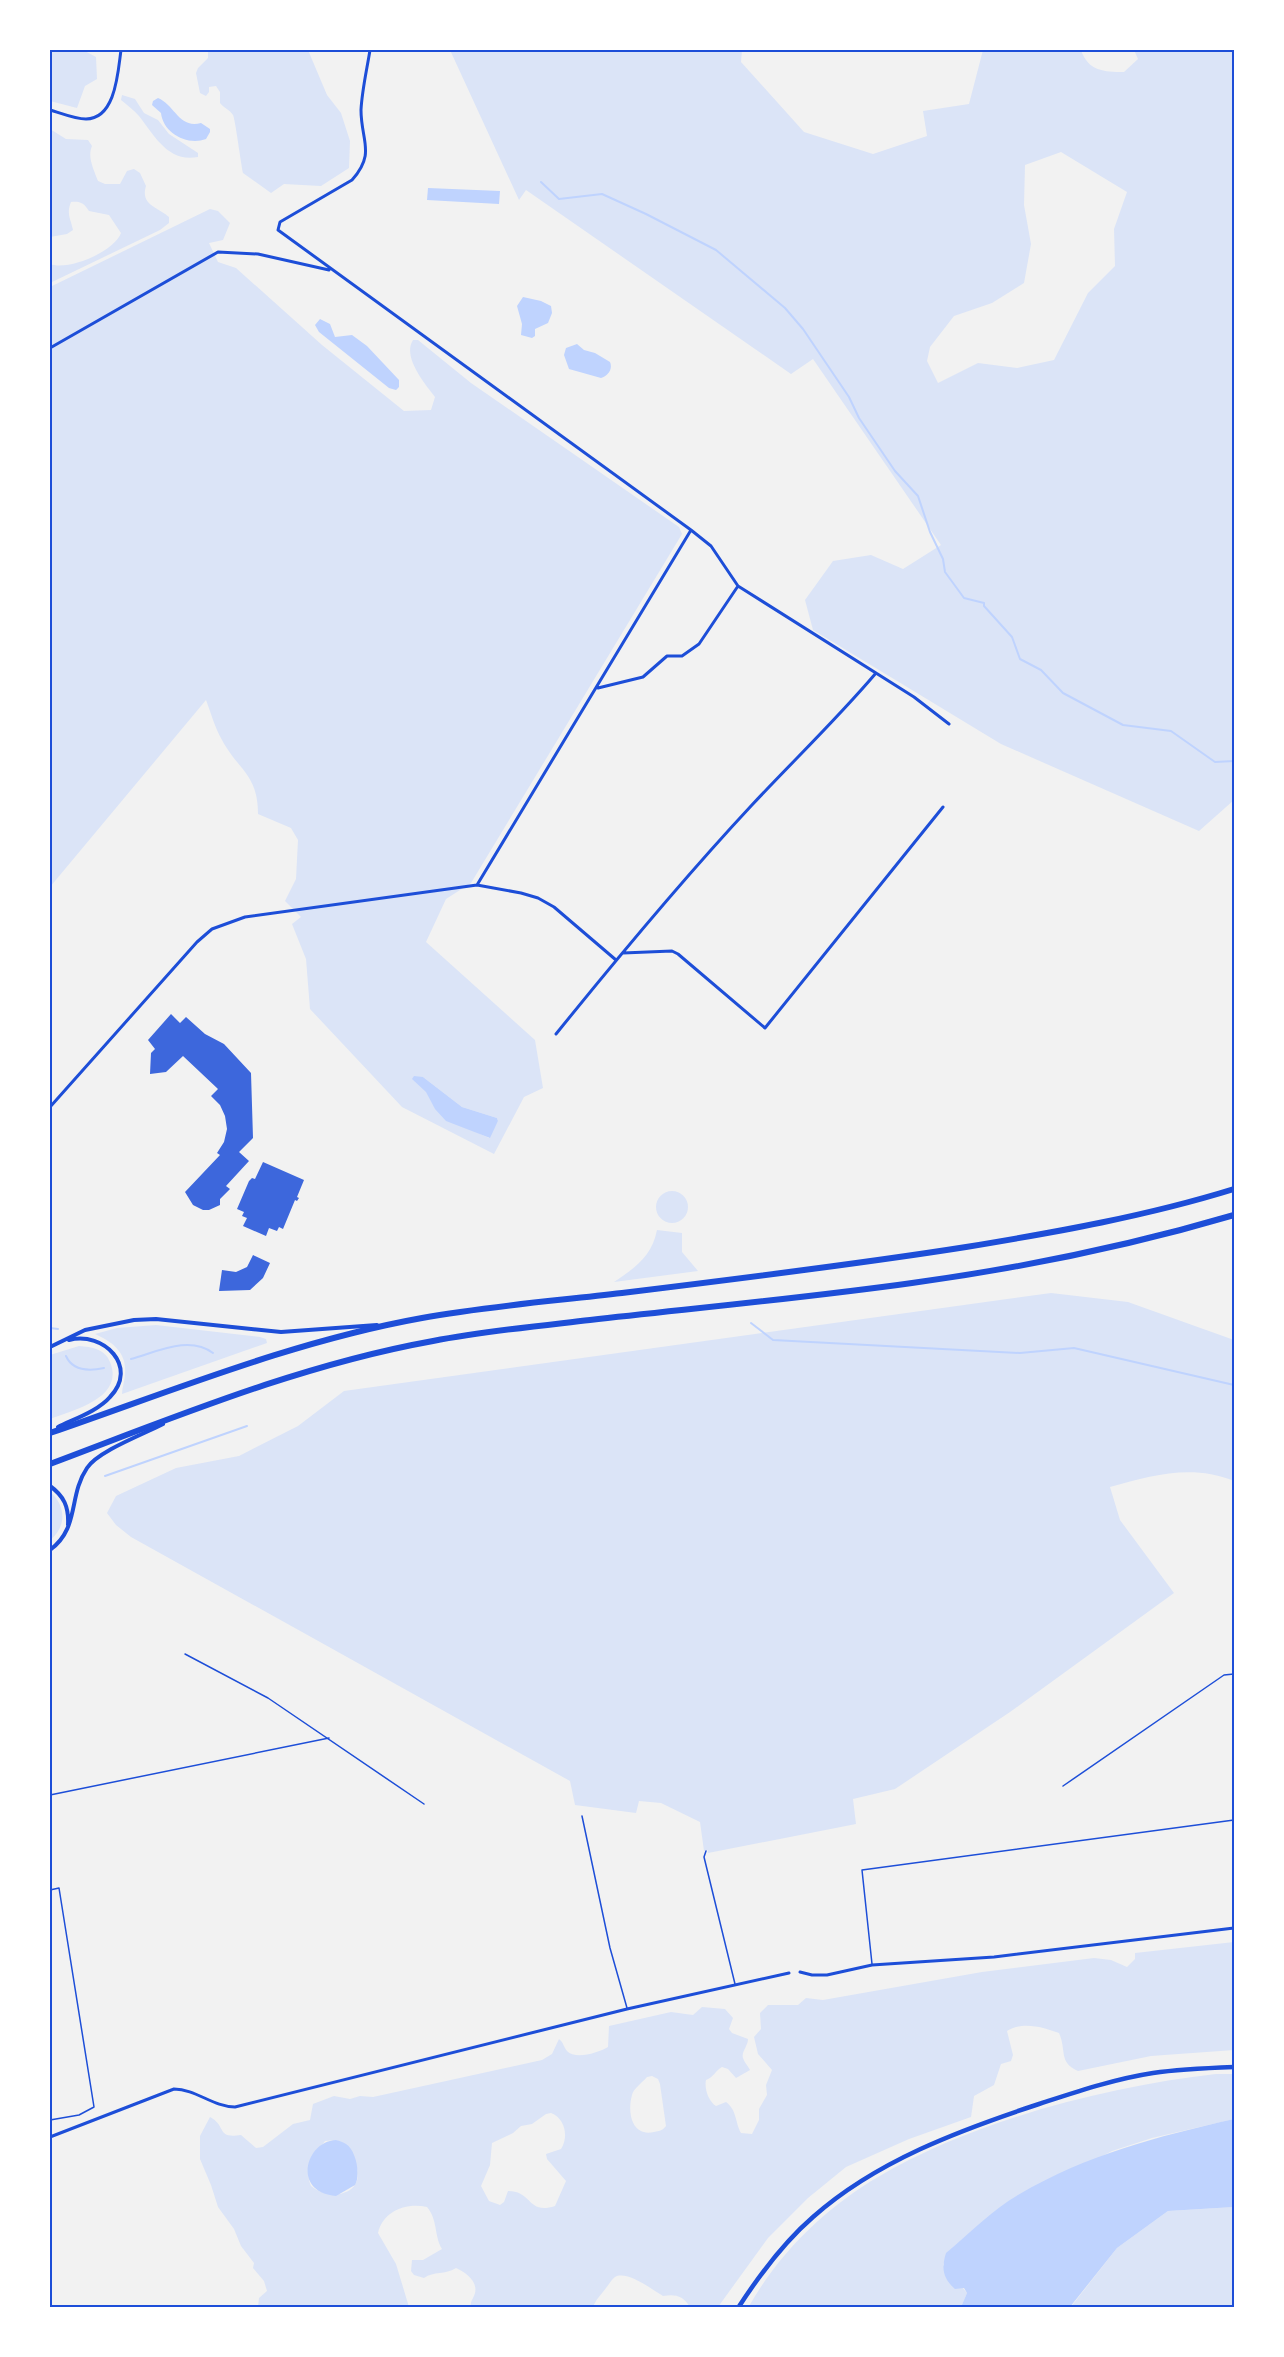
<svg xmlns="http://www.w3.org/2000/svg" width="1284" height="2357" viewBox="0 0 1284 2357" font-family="'Fira Sans Condensed',sans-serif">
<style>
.green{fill:#dbe4f7;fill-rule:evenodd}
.water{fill:#bfd3fe}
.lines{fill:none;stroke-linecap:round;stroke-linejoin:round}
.stream{stroke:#bfd3fe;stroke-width:2}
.building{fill:#3d67dc}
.service{stroke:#1d4ed8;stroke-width:1.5}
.minor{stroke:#1d4ed8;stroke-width:3}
.tertiary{stroke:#1d4ed8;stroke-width:4}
.secondary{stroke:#1d4ed8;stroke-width:4.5}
.motorway{stroke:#1d4ed8;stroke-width:6}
.neatline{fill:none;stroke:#1d4ed8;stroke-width:2}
</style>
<rect width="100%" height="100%" fill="#f2f2f2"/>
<path class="green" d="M 50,50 L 83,50 L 96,57 L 97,79 L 85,86 L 77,108 L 50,101 Z
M 208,50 L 308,50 L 327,95 L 341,113 L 350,141 L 349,168 L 321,186 L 284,184 L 271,193 L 243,173 C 241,164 235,118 233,115 C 229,109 224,108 220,103 L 220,92 L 216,86 L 209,87 L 209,92 L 206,96 L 200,93 L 196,73 L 198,68 L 208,58 Z
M 450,50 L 742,50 L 741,62 L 804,132 L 873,154 L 927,136 L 923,111 L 969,104 L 983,50 L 1081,50 C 1088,71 1104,72 1124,72 L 1138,59 L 1134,50 L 1234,50 L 1234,800 L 1199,831 L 1001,744 L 813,630 L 805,600 L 833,561 L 871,555 L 903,569 L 941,545 L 813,359 L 791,374 L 526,190 L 519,200 ZM 1061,152 L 1127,192 L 1114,229 L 1115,266 L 1088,293 L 1054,360 L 1017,368 L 978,363 L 938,383 L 927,361 L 930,347 L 954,316 L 992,303 L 1024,283 L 1031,244 L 1024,205 L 1025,165 Z
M 122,95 L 135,99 L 144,113 L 158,120 L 169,134 L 198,153 L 198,157 C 168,163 154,135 139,116 C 134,110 127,105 121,100 Z
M 50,129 L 66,139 L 88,140 L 92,146 C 87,157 94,170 98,181 L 105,184 L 120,184 L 127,171 L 134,169 L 140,173 L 146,186 C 140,205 158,207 169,217 L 169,223 L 160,230 L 50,283 L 50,264 C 68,271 114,252 121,233 L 109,215 L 89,211 C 84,203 80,201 71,202 C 66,214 71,219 73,230 L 67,234 L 50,237 Z
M 210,209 L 218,211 L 230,223 L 223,240 L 209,243 L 218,262 L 236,268 L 322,345 L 404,411 L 431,410 L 435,397 C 425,384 402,357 413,340 L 418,340 L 471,383 L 679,527 L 682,534 L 471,883 L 446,899 L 426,942 L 535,1040 L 543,1088 L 524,1097 L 494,1154 L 402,1107 L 310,1009 L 306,959 L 292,924 L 301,917 L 285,901 L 296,879 L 298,840 L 291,828 L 258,814 C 258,774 238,770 222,740 C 215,728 211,713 206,700 L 50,887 L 50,287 ZM 423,1077 L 462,1107 L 497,1118 L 498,1121 L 489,1138 C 454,1121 432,1121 423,1077 Z
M656 1207a16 16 0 1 1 32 0a16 16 0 1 1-32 0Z
M 657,1230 L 682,1233 L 682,1252 L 698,1271 L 614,1282 C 635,1268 652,1256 657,1230 Z
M 1051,1293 L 1128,1302 L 1234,1340 L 1234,1481 C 1192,1464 1153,1475 1110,1487 L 1120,1520 L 1174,1593 L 1010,1712 L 895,1789 L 853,1799 L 856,1824 L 708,1853 L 708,1850 L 704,1851 L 700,1822 L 661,1803 L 639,1801 L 636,1813 L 575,1805 L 570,1781 L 131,1537 L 116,1525 L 107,1513 L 116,1496 L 176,1468 L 239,1456 L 298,1426 L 344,1391 Z
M 156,1325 L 260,1337 L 266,1339 L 267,1343 L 122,1394 C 122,1387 125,1381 125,1374 C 127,1353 113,1342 95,1334 L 117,1328 Z
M 79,1346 C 92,1347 105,1349 110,1362 C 125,1398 73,1410 50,1419 L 50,1355 Z
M 50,1492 C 66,1505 67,1527 50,1540 Z
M 1234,1942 L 1234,2050 L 1151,2056 L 1078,2071 C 1058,2062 1067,2051 1059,2033 C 1043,2027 1023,2021 1007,2031 L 1013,2055 L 1011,2061 L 1001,2064 L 994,2085 L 974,2096 L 971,2117 L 909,2139 L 846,2167 L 808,2198 L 768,2238 L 718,2307 L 690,2307 C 683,2296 676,2294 663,2296 C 653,2290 627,2270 615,2277 C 612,2279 609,2284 606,2288 C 601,2295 596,2299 593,2307 L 471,2307 C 470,2301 473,2300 475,2293 C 478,2281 465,2272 456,2268 C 445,2275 434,2271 424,2278 L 414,2275 L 411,2271 L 412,2260 L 423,2260 L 442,2249 C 434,2236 438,2220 427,2207 C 406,2202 383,2211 378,2233 L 396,2264 L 409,2307 L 258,2307 L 259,2298 L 267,2291 L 264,2281 L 253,2268 L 254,2263 L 241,2246 L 234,2229 L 218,2207 L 211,2185 L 200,2159 L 200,2136 L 210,2117 C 227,2126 216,2139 241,2135 L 256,2148 L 263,2147 L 293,2124 L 310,2120 L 313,2104 L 334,2096 L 350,2099 L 360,2096 L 373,2097 L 542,2060 L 552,2054 L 559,2039 C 564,2043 563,2046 567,2051 C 575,2060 598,2053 608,2047 L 609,2026 L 671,2012 L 693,2015 L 702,2007 L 725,2009 L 733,2018 L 729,2029 L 732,2033 L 748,2039 C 748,2046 741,2052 743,2058 C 744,2062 748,2066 750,2070 L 736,2078 L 728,2069 L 722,2067 C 715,2071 714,2077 706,2080 C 704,2089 709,2102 716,2106 L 726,2102 C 737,2110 735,2122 741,2133 L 752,2134 L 759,2120 L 759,2109 L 767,2095 L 766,2085 L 772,2070 L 758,2054 L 754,2037 L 761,2029 L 760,2013 L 768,2005 L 798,2005 L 806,1998 L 823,2000 L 982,1972 L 1094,1958 L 1111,1960 L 1127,1967 L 1135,1959 L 1135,1953 ZM 652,2076 L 658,2079 L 660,2084 L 666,2126 C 663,2130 660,2131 654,2132 C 632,2137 627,2113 632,2095 C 633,2089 643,2082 647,2077 ZM 551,2113 C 565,2118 569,2137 561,2149 L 546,2154 L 547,2159 L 566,2181 L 555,2206 C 527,2215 533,2191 508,2191 L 504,2202 L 500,2205 L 489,2201 L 481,2186 L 490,2165 L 492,2143 L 513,2133 L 521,2126 L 532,2124 L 546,2114 ZM 336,2140 C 349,2145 349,2149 354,2160 C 370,2192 333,2204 311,2186 C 303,2168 315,2155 325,2141 Z
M 1216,2074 L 1234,2074 L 1234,2119 L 1152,2138 L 1112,2151 L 991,2215 L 947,2253 L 943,2265 L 967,2293 L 961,2307 L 748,2308 C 778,2254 825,2208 878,2177 C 972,2121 1108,2086 1216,2074 Z
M 1234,2207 L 1234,2307 L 1070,2308 L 1117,2248 L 1168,2211 Z"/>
<path class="water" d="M 158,98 C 175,105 179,129 201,123 L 210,129 L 210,132 L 206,139 C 187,146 163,133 161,113 L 152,105 L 153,101 Z
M 428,188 L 500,191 L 499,204 L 427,200 Z
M 523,297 L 541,301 L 551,306 L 552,313 L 548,323 L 535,329 L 535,336 L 532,338 L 521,335 L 522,324 L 517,306 Z
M 320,319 L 330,324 L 335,337 L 352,335 L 367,346 L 399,380 L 399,387 L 396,390 L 389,388 L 319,332 L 315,325 Z
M 577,344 L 584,350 L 595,353 L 610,362 C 613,369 608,376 601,378 L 569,369 L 564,355 L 566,348 Z
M 414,1076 L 423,1077 L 462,1107 L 497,1118 L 498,1121 L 490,1138 L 446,1121 L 435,1109 L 426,1092 L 412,1079 Z
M 1234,2119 L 1234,2207 L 1168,2211 L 1117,2248 L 1070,2307 L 961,2307 L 967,2293 L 964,2288 L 955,2289 C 943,2278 941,2269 946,2253 C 969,2234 992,2210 1018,2195 C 1088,2154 1156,2137 1234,2119 Z
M 336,2140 C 340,2141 343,2142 346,2144 C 356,2150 361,2175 355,2185 L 336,2196 C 291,2192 306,2141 336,2140 Z"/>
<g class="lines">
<path class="stream" d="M 541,182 L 559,199 L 602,194 L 646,214 L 716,250 L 785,308 L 803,329 L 849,397 L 859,418 L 895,471 L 918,496 L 930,532 L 943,559 L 945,572 L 964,598 L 984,603 L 984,606 L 1012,637 L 1020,659 L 1041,670 L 1063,693 L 1123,725 L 1171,731 L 1215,762 L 1234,761
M 751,1323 L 773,1340 L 1020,1353 L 1074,1348 L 1234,1385
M 50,1328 L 58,1329
M 66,1356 C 73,1372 90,1371 104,1368
M 131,1359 C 157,1352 189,1335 213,1353
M 105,1476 L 247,1426"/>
</g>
<path class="building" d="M 171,1014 L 180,1023 L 186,1017 L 205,1034 L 224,1044 L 251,1073 L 253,1138 L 239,1152 L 249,1161 L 226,1186 L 230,1189 L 220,1199 L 220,1205 L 209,1210 L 203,1210 L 193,1205 L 185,1192 L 220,1155 L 217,1153 L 224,1142 L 227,1129 L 225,1116 L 220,1105 L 211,1096 L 218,1089 L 183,1056 L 166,1072 L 150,1074 L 151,1053 L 155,1049 L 148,1040 Z
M 263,1162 L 304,1180 L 297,1197 L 299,1198 L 297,1201 L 295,1200 L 283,1229 L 279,1227 L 277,1231 L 269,1228 L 266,1236 L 243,1226 L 247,1218 L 242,1216 L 244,1212 L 237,1209 L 249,1181 L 252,1178 L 255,1179 Z
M 253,1255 L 270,1263 L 263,1278 L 250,1290 L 219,1291 L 222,1270 L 236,1272 L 247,1267 Z"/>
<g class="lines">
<path class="service" d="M 185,1654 L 268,1698 L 424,1804
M 1063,1786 L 1224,1675 L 1234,1674
M 50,1795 L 329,1738
M 582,1816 L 610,1948 L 627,2008
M 706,1851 L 704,1857 L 735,1984
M 50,1890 L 59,1888 L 94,2107 L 79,2115 L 50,2120
M 872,1964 L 862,1870 L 1234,1820"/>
<path class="minor" d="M 370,50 C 367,69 362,90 361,110 C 361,141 376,153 352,180 L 280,222 L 278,230 L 691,530
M 50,110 C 61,113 74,119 86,119 C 116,119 118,71 121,50
M 50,348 L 218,252 L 258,254 L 329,270
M 598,688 L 643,677 L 667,656 L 682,656 L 699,644 L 738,586
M 477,885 L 691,530 L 711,546 L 738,586 L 914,697 L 949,724
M 623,953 L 672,951 L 678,954 L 765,1028 L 943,807
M 556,1034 C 619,956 683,879 751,806 C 793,761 837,719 876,673
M 50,1107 L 197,942 L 212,929 L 245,917 L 477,885 L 521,893 L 538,898 L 554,907 L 616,960
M 800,1972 L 812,1975 L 827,1975 L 872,1965 L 994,1957 L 1234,1928
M 50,2137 L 174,2089 C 196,2089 213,2107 235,2107 L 627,2009 L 789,1973"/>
<path class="tertiary" d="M 50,1347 L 85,1330 L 134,1320 L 156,1319 L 281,1332 L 377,1325
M 58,1427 C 74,1419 98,1411 110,1397 C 139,1367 104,1331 69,1340
M 50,1486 C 64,1496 69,1507 68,1525
M 50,1550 C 80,1528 68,1496 87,1468 C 98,1451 144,1434 163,1424"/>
<path class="secondary" d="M 738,2308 C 760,2274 783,2243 813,2217 C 876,2161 960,2130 1039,2104 C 1076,2092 1114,2079 1153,2073 C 1180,2069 1207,2068 1234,2067"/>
<path class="motorway" d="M 50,1433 C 172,1391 294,1341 422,1318 C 488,1306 555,1301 622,1293 C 737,1279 852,1265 966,1247 C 1057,1232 1147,1216 1234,1189
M 50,1464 C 175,1417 300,1365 433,1341 C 485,1331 538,1326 590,1320 C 697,1308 805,1298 912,1283 C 1021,1268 1129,1246 1234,1215"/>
</g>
<rect width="1284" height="2357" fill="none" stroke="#ffffff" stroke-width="102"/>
<rect x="51" y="51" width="1182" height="2255" class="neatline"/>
</svg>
